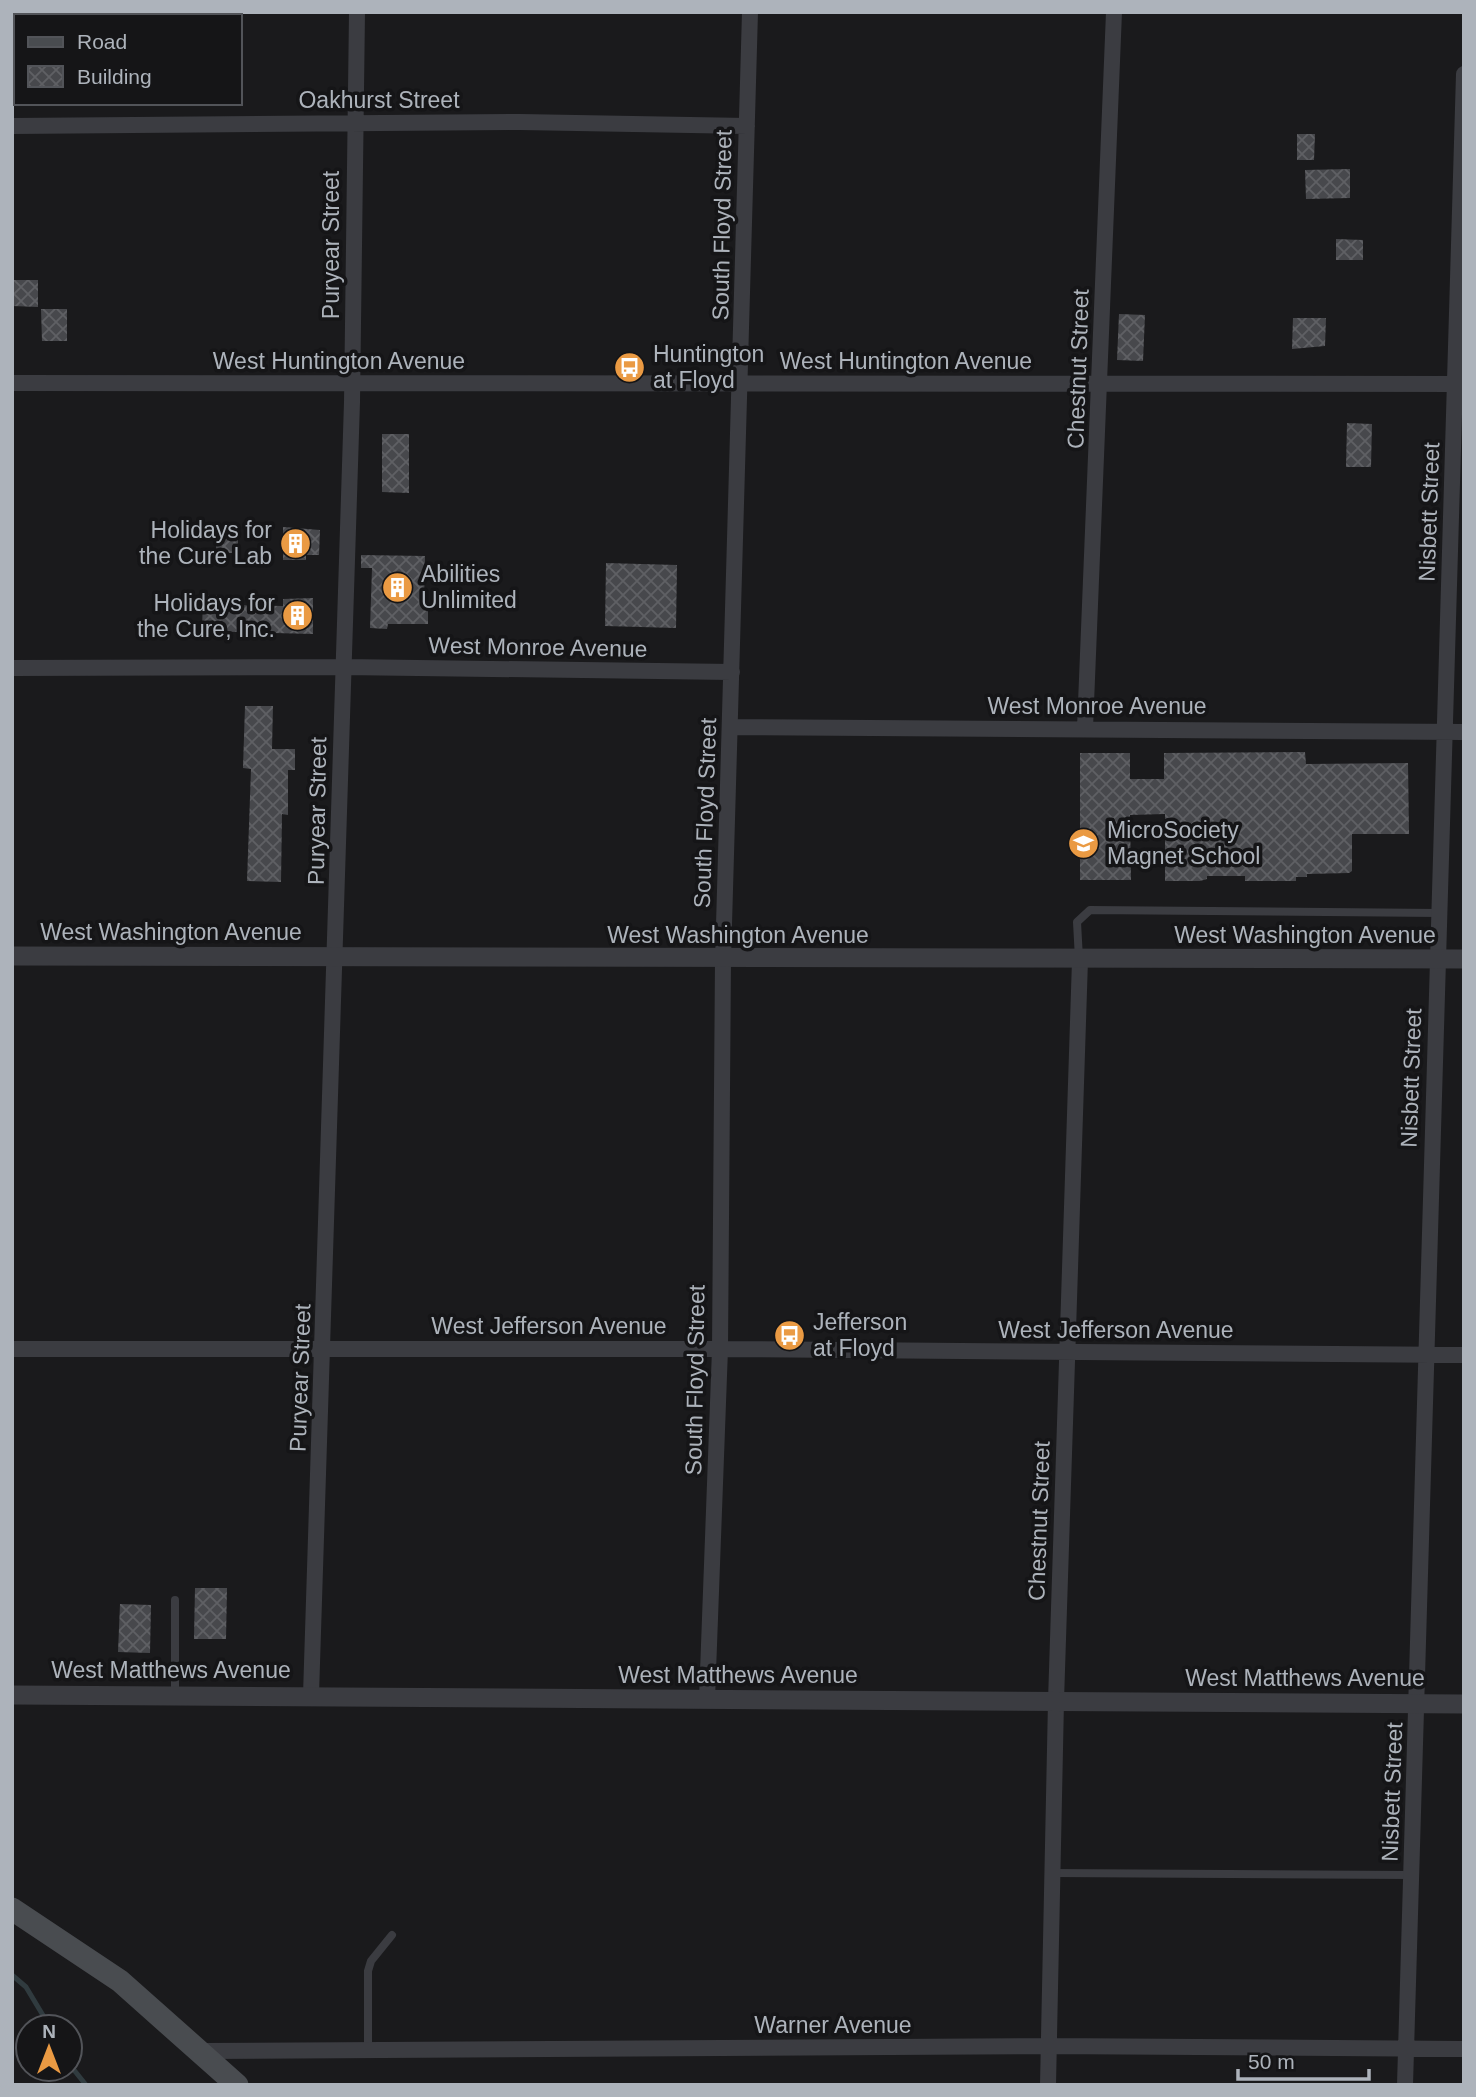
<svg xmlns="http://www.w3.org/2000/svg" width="1476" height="2097" viewBox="0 0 1476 2097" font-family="Helvetica,sans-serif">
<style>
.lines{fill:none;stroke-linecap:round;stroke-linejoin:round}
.stream{stroke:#303b3f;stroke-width:5}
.building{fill:url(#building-cross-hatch)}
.service{stroke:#3b3c41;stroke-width:8}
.minor{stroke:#3b3c41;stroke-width:16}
.tertiary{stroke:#3b3c41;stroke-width:19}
.secondary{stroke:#494c50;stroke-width:23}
.labels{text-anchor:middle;stroke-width:7;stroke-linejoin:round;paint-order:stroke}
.street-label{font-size:23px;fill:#adb3bb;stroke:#151517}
.poi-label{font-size:23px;fill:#adb3bb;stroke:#151517;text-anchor:start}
</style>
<defs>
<pattern id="building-cross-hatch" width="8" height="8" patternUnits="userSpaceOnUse" patternTransform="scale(1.75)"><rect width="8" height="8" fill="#47484c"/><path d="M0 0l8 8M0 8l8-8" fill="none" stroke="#5f6064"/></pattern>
</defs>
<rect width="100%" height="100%" fill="#1a1a1c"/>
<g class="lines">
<path class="stream" d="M 12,1975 L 26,1987 L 50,2027
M 70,2065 L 86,2085"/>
</g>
<path class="building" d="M 1297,134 L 1315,134 L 1314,160 L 1297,160 Z
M 1350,169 L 1350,198 L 1306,199 L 1305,170 Z
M 1336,239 L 1363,240 L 1363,260 L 1336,260 Z
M 12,280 L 38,280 L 38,307 L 12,306 Z
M 41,309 L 67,309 L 67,341 L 42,341 Z
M 1119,314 L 1145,315 L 1143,361 L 1117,360 Z
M 1293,318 L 1326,318 L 1325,346 L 1292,349 Z
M 1347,423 L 1372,424 L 1371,467 L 1346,467 Z
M 382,434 L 409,434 L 409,493 L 382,492 Z
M 283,527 L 320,530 L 319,555 L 306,555 L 306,560 L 283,560 Z
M 216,529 L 238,531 L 238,553 L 216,553 Z
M 361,555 L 425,556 L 424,605 L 428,606 L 428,624 L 388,624 L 387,629 L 370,628 L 372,568 L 361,568 Z
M 606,563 L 677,565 L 676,628 L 605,626 Z
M 203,595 L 223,595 L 224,605 L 283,606 L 283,599 L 313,598 L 313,634 L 202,631 Z
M 245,706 L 273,706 L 272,749 L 295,749 L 295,770 L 288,770 L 288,815 L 282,814 L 281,882 L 247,881 L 251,769 L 243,768 Z
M 1305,752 L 1306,764 L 1408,763 L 1409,834 L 1352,834 L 1352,871 L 1349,873 L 1307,874 L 1307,877 L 1296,877 L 1296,881 L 1245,881 L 1245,876 L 1207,876 L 1207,879 L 1200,881 L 1165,881 L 1165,814 L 1130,815 L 1131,880 L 1080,880 L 1080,753 L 1130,753 L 1130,779 L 1164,779 L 1164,753 Z
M 195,1588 L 227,1588 L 226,1639 L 194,1639 Z
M 120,1604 L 151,1605 L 150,1653 L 118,1652 Z"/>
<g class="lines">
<path class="service" d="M 1079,959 L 1077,922 L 1090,910 L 1439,913
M 175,1600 L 175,1695
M 1052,1873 L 1412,1875
M 368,2050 L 368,1971 L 371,1961 L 392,1935"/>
<path class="minor" d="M 12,126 L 520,122 L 747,126
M 12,383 L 1464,384
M 12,668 L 344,667 L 732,672
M 731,727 L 1464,732
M 1085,728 L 1114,12
M 12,1349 L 720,1349 L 1464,1355
M 311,1695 L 352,402 L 357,12
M 707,1699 L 720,1349 L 723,960 L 750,12
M 202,2051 L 1049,2046 L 1464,2049
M 1048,2085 L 1056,1701 L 1080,960
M 1405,2085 L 1464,74"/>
<path class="tertiary" d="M 12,956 L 1464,959
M 12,1695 L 1464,1704"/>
<path class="secondary" d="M 12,1909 L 120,1981 L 237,2085"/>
</g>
<defs>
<symbol id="bus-disc" viewBox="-11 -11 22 22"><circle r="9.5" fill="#ea9a43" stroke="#151517"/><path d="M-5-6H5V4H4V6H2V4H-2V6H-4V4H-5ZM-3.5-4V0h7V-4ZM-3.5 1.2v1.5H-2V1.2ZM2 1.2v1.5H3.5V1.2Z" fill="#fff"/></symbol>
<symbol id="building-disc" viewBox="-11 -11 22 22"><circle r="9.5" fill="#ea9a43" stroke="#151517"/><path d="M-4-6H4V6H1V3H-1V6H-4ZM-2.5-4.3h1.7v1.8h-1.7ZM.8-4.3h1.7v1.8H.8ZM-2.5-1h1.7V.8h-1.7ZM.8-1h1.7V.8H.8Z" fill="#fff"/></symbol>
<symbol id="school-disc" viewBox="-11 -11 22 22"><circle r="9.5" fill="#ea9a43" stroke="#151517"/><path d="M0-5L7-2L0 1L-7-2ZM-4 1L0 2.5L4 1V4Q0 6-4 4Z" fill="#fff"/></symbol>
</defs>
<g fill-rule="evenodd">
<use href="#bus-disc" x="612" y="350" width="35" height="35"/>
<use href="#building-disc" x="278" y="526" width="35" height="35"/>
<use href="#building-disc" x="380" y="570" width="35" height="35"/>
<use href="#building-disc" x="280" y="598" width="35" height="35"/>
<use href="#school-disc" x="1066" y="826" width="35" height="35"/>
<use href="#bus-disc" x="772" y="1318" width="35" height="35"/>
</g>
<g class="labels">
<g class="street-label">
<text x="379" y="108">Oakhurst Street</text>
<text transform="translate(722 225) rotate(-89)" y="8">South Floyd Street</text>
<text transform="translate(331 245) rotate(-90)" y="8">Puryear Street</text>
<text x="339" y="369">West Huntington Avenue</text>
<text x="906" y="369">West Huntington Avenue</text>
<text transform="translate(1078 369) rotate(-88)" y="8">Chestnut Street</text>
<text transform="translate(1429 512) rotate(-88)" y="8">Nisbett Street</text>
<text transform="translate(538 647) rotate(1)" y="8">West Monroe Avenue</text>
<text x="1097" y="714">West Monroe Avenue</text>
<text transform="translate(317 811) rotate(-89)" y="8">Puryear Street</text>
<text transform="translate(705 813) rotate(-88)" y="8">South Floyd Street</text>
<text x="171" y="940">West Washington Avenue</text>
<text x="738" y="943">West Washington Avenue</text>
<text x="1305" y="943">West Washington Avenue</text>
<text transform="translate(1411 1078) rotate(-88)" y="8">Nisbett Street</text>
<text x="549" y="1334">West Jefferson Avenue</text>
<text x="1116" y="1338">West Jefferson Avenue</text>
<text transform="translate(300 1378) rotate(-88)" y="8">Puryear Street</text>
<text transform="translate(695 1380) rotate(-89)" y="8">South Floyd Street</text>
<text transform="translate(1039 1521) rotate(-88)" y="8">Chestnut Street</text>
<text x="171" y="1678">West Matthews Avenue</text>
<text x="738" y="1683">West Matthews Avenue</text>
<text x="1305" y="1686">West Matthews Avenue</text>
<text transform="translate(1392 1792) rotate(-88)" y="8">Nisbett Street</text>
<text x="833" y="2033">Warner Avenue</text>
</g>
<g class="poi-label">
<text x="653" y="362">Huntington<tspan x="653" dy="26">at Floyd</tspan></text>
<text x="272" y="538" text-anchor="end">Holidays for<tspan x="272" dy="26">the Cure Lab</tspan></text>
<text x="421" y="582">Abilities<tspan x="421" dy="26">Unlimited</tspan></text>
<text x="275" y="611" text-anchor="end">Holidays for<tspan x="275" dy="26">the Cure, Inc.</tspan></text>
<text x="1107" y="838">MicroSociety<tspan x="1107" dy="26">Magnet School</tspan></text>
<text x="813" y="1330">Jefferson<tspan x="813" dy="26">at Floyd</tspan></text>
</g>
</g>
<rect width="1476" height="2097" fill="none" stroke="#adb3bb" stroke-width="28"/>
<rect x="14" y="14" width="228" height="91" fill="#151517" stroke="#525459" stroke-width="2"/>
<rect x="28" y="37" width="35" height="10" fill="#494c50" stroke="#525459" stroke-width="2"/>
<text x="77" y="49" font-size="21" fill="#adb3bb">Road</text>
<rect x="28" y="66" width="35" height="21" fill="url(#building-cross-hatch)" stroke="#525459" stroke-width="2"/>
<text x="77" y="84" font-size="21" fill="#adb3bb">Building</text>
<g transform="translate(49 2048)"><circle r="33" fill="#151517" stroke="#525459" stroke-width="2"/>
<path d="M0-5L12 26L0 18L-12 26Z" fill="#ea9a43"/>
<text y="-10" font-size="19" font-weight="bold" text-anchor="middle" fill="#adb3bb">N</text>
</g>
<path d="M1238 2069v10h131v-10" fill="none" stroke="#adb3bb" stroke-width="3.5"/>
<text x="1248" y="2069" font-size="21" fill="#adb3bb" stroke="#151517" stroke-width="5" paint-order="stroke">50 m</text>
</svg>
